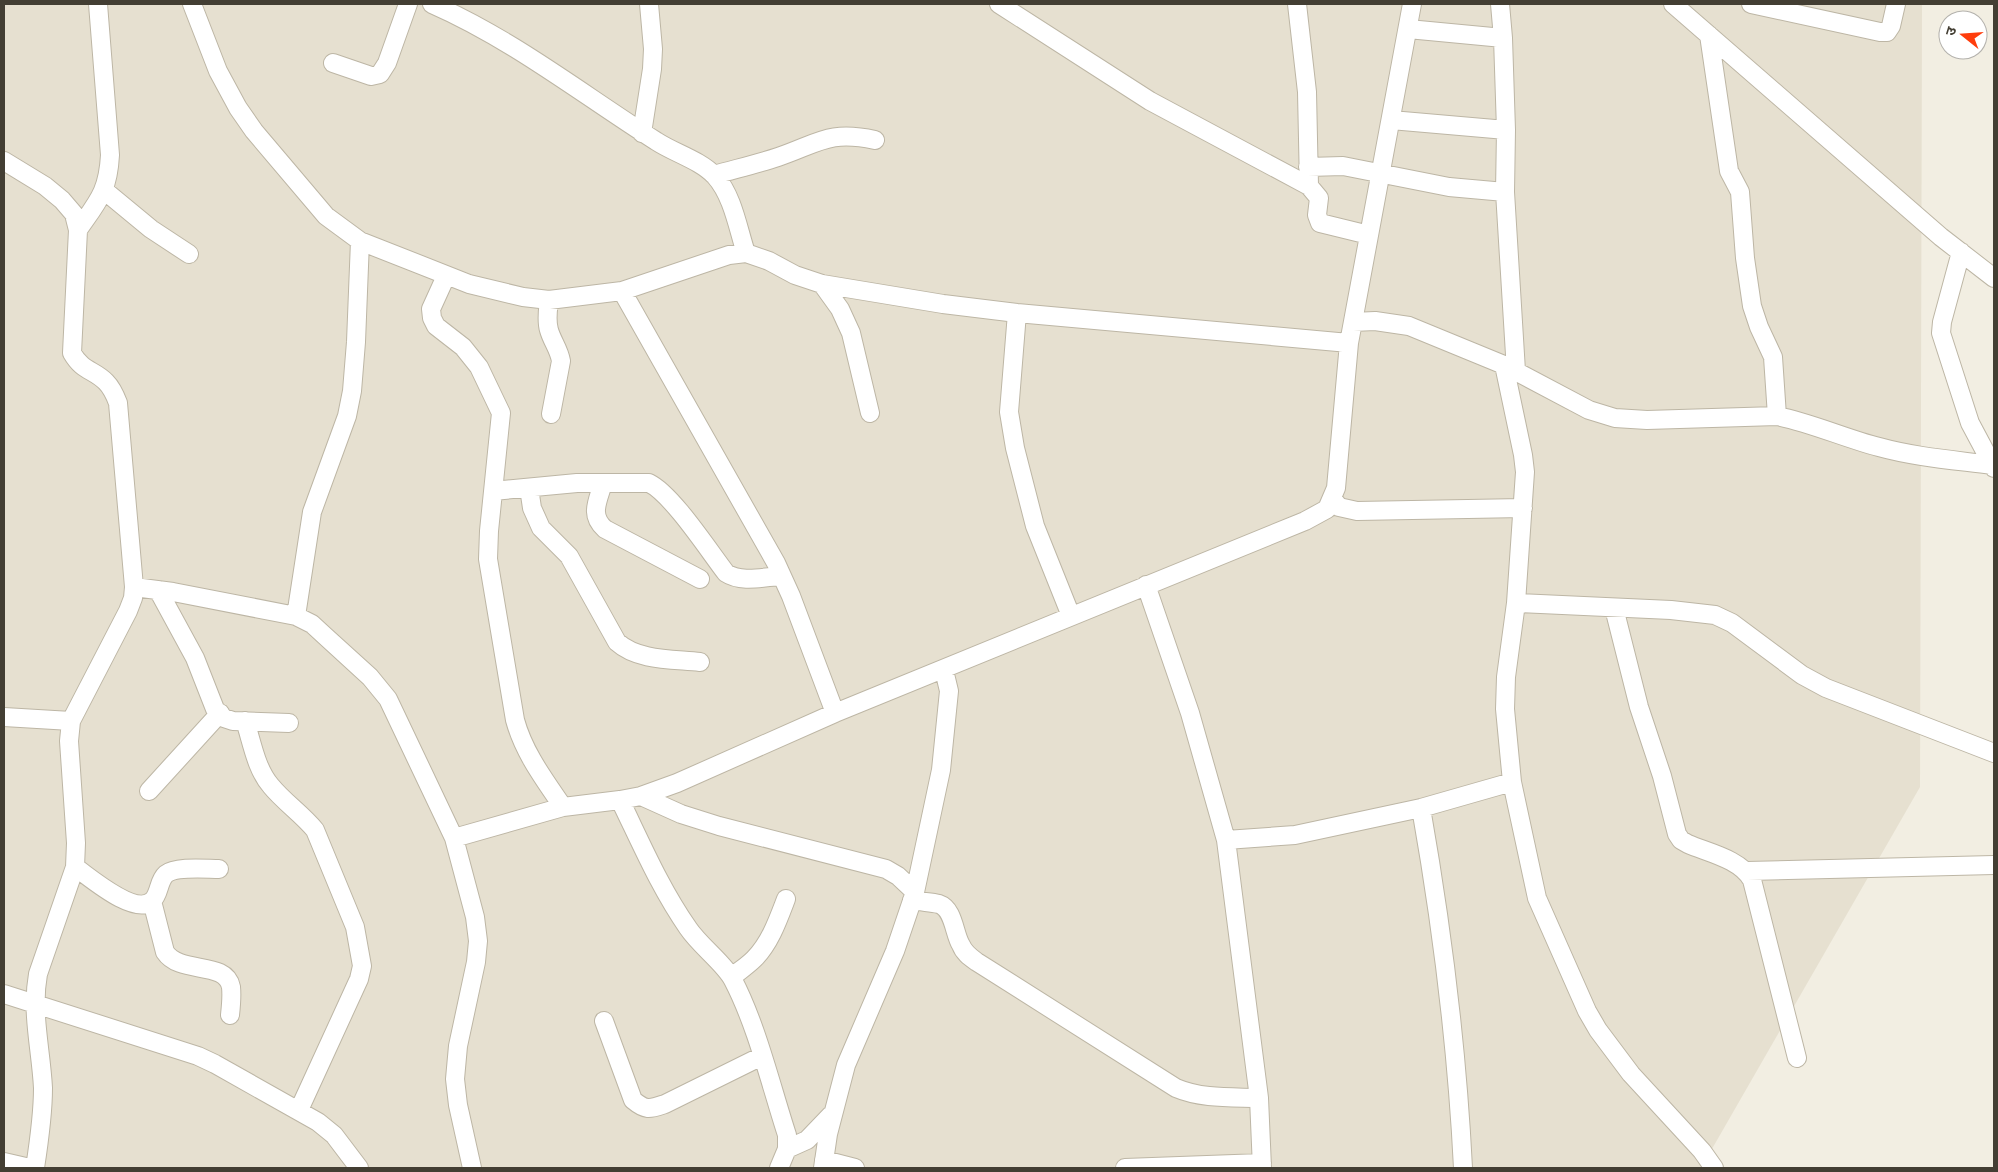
<svg xmlns="http://www.w3.org/2000/svg" width="1998" height="1172" viewBox="0 0 1998 1172" font-family="'Varela Round','Noto Sans Devanagari',sans-serif">
<style>
.residential{fill:#e6e0d0}
.lines{fill:none;stroke-linecap:round;stroke-linejoin:round}
.minor-casing{stroke:#bdb6a5;stroke-width:20}
.minor{stroke:#fff;stroke-width:18}
</style>
<rect width="100%" height="100%" fill="#f2eee2"/>
<path class="residential" d="M 4,4 L 1922,4 L 1920,787 L 1701,1168 L 4,1168 Z"/>
<g class="lines">
<defs>
<path id="minor" d="M 192,4 L 218,71 L 238,108 L 254,131 L 326,216 L 360,241 L 469,284 L 523,297 L 549,300 L 622,291 L 729,255 L 746,253 L 769,261 L 795,275 L 822,284 L 943,304 L 1017,313 L 1349,343
M 432,4 C 512,39 582,94 656,141 C 674,153 700,160 715,176 C 733,196 738,229 746,253
M 999,4 L 1150,101 L 1309,186
M 1297,4 L 1307,92 L 1309,186 L 1319,198 L 1317,215 L 1320,223 L 1369,235
M 1500,4 L 1503,38 L 1506,130 L 1505,192 L 1516,371
M 1673,4 L 1941,237 L 1994,278
M 1751,4 L 1880,32 L 1887,32 L 1891,26 L 1896,4
M 1408,29 L 1503,38
M 1709,35 L 1729,171 L 1740,192 L 1745,258 L 1752,306 L 1759,327 L 1773,357 L 1777,416
M 333,63 L 371,76 L 380,74 L 387,63 L 408,4
M 1391,120 L 1506,130
M 642,133 L 652,69 L 653,49 L 649,4
M 4,161 L 45,186 L 62,200 L 74,214 L 78,230 L 72,353 C 83,372 93,369 106,382 C 112,388 115,395 118,403 L 134,587 L 133,598 L 128,611 L 71,721 L 69,741 L 76,843 L 75,867 L 38,974 C 31,1013 41,1049 43,1088 C 43,1115 39,1142 35,1168
M 1308,167 L 1343,166 L 1449,187 L 1505,192
M 714,175 C 735,169 757,164 778,157 C 819,143 829,130 875,140
M 105,191 L 151,229 L 189,254
M 78,230 C 98,201 108,192 110,155 L 98,4
M 1961,252 L 1942,322 L 1941,333 L 1970,423 L 1994,468
M 446,276 L 431,309 L 432,318 L 436,326 L 463,347 L 479,367 L 501,413 L 489,531 L 488,559 L 515,720 C 524,753 544,779 563,807
M 822,284 L 840,309 L 851,333 L 870,413
M 622,291 L 776,563 L 791,596 L 835,713
M 549,300 C 548,310 546,320 549,330 C 552,341 559,349 561,361 L 551,414
M 1017,313 L 1009,412 L 1015,448 L 1035,526 L 1071,616
M 1353,322 L 1375,321 L 1409,326 L 1504,365 L 1589,410 L 1615,418 L 1647,420 L 1777,416 C 1812,423 1844,438 1879,447 C 1915,457 1954,460 1992,465
M 1504,365 L 1523,455 L 1525,472 L 1516,603 L 1506,677 L 1505,709 L 1512,782 L 1537,898 L 1587,1011 L 1598,1030 L 1631,1074 L 1702,1151 L 1714,1168
M 603,483 C 598,501 589,515 605,529 L 700,579
M 529,488 L 532,508 L 541,528 L 569,556 L 617,642 C 638,661 673,659 700,662
M 493,491 L 577,483 L 649,483 C 672,494 709,551 726,573 C 741,583 764,577 781,576
M 1332,498 L 1339,507 L 1357,511 L 1523,508
M 1146,585 L 1190,713 L 1226,840 L 1259,1098 L 1262,1168
M 134,587 L 173,592 L 296,616 L 312,624 L 325,636 L 370,677 L 388,699 L 454,838 L 475,917 L 478,941 L 476,962 L 458,1046 L 455,1079 L 458,1105 L 472,1168
M 158,590 L 195,658 L 215,709 L 224,718 L 233,721 L 289,723
M 1516,603 L 1671,610 L 1715,615 L 1732,623 L 1802,675 L 1826,688 L 1994,753
M 1614,608 L 1639,707 L 1662,776 L 1677,834 L 1681,840 L 1688,844 C 1709,853 1740,859 1752,880 L 1797,1058
M 296,616 L 312,512 L 347,416 L 352,391 L 356,342 L 360,241
M 4,717 L 71,721
M 245,721 C 252,742 256,769 271,786 C 284,802 302,814 315,830 L 355,927 L 362,966 L 359,979 L 299,1110
M 149,791 L 220,713
M 641,796 L 681,814 L 719,826 L 886,869 L 898,876 L 915,892
M 620,800 C 641,843 660,888 688,928 C 700,946 725,964 733,980 C 757,1026 771,1086 787,1135 L 787,1149 L 779,1168
M 1421,808 C 1442,927 1457,1047 1463,1168
M 454,838 L 563,807 L 620,800 L 641,796 L 677,783 L 835,713 L 1305,521 L 1327,509 L 1336,488 L 1349,343 L 1412,4
M 1226,840 L 1295,835 L 1421,808 L 1512,782
M 75,867 C 91,878 134,916 152,901 C 160,894 158,881 166,874 C 176,866 206,869 219,869
M 1747,871 L 1994,865
M 912,900 C 921,902 931,902 939,904 C 954,909 954,934 961,945 C 964,953 970,957 977,962 L 1176,1088 C 1202,1099 1231,1097 1259,1098
M 152,901 L 165,952 C 180,975 226,960 231,987 C 232,996 231,1006 230,1015
M 732,977 C 739,971 747,966 754,959 C 770,943 778,920 786,899
M 4,994 L 198,1056 L 215,1064 L 318,1122 L 334,1135 L 359,1168
M 604,1021 L 633,1100 C 646,1111 650,1109 665,1104 L 762,1056
M 787,1149 L 807,1140 L 831,1115
M 824,1160 L 855,1168
M 4,1162 L 30,1168
M 823,1168 L 828,1134 L 846,1065 L 895,951 L 915,892 L 941,770 L 949,691 L 944,670
M 1125,1168 L 1262,1163"/>
</defs>
<use href="#minor" class="minor-casing"/>
<use href="#minor" class="minor"/>
</g>
<rect width="1998" height="1172" fill="none" stroke="#433e33" stroke-width="10"/>
<g transform="translate(1963 35) rotate(287)"><circle r="24" fill="#ffffff" stroke="#b4b2ad"/>
<path d="M0-4L9 19L0 12L-9 19Z" fill="#ff3d0c"/>
<text y="-8" font-size="14" font-weight="bold" text-anchor="middle" fill="#433e33">उ</text>
</g>
</svg>
